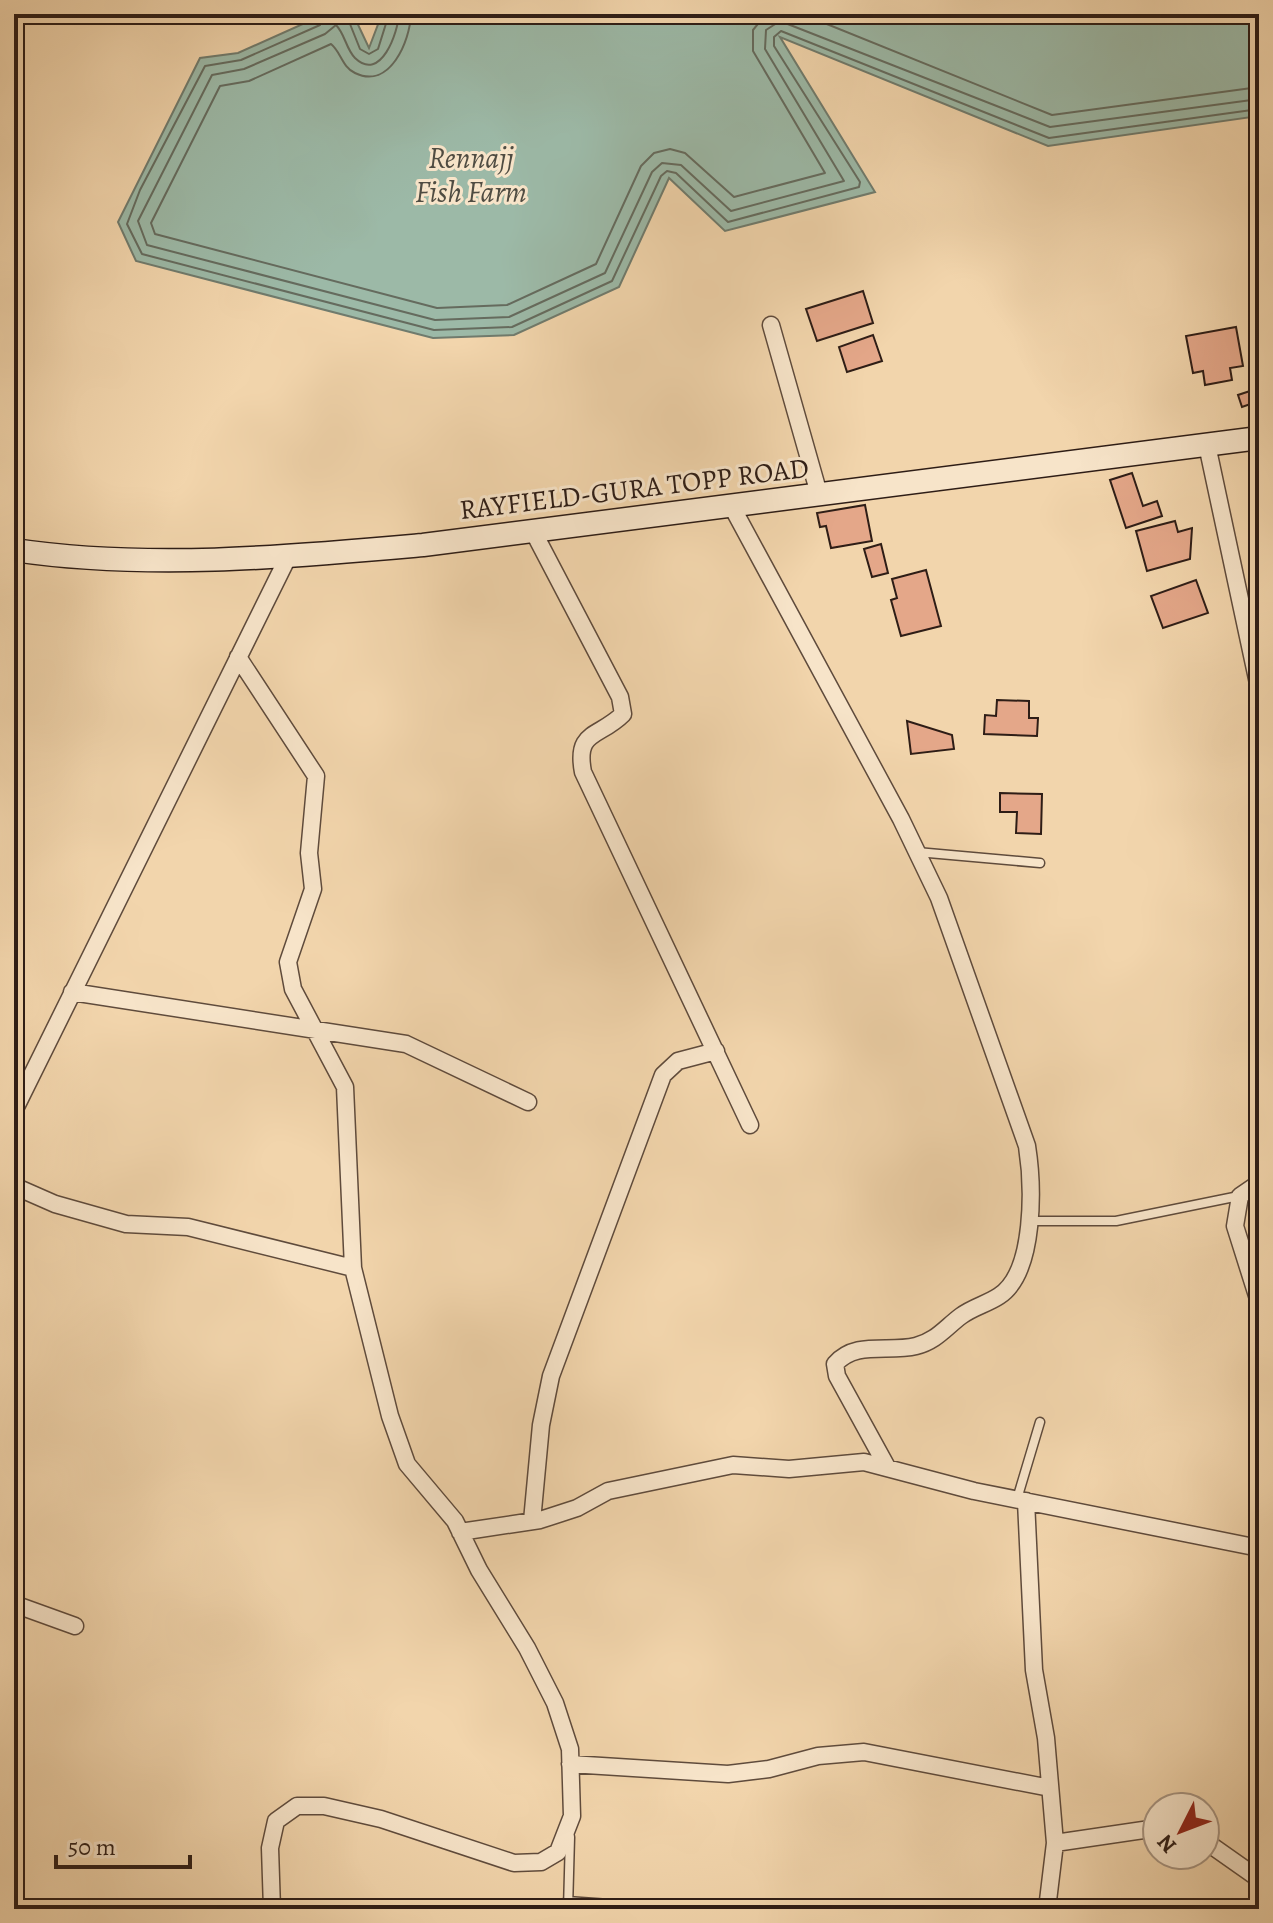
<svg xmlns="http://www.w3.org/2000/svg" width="1273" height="1923" viewBox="0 0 1273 1923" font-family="Alegreya,serif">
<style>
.water{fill:#9cb9a7;stroke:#707b6d;stroke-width:2}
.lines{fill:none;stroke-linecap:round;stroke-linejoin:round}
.shore{stroke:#656b5e;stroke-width:2}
.building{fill:#e4a789;stroke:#2e1d16;stroke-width:2}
.lane-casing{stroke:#5f4b3c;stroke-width:11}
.street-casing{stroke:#5f4b3c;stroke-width:19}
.secondary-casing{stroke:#2e1d16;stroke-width:25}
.lane{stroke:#f7e4c9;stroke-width:8}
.street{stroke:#f7e4c9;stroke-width:16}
.secondary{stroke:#f7e4c9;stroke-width:22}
.labels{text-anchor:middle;stroke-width:6;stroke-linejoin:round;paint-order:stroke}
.street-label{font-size:28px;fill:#2e1d16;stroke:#f7e4c9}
.water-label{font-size:30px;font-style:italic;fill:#4f4c42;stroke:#f7e4c9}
</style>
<rect width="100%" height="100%" fill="#f2d5ac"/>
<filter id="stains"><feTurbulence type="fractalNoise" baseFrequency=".0025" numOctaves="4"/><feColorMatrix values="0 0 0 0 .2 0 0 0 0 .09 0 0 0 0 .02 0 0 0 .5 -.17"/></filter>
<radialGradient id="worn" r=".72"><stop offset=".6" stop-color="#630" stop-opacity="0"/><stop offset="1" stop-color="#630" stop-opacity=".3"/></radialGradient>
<path class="water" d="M 325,14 L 353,14 L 369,48 L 382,14 L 1259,14 L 1259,116 L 1048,146 L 780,37 L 875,192 L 725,231 L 669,178 L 619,287 L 514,335 L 433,338 L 136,261 L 118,222 L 200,58 L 238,53 Z"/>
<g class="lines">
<path class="shore" d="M 325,14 L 320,25 L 241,60 L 205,66 L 140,190 L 127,224 L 142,254 L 434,330 L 512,327 L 612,281 L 661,176 L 667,171 L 676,173 L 728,222 L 859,187 L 860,182 L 774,46 L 774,37 L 781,31 L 1049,138 L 1259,109
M 346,14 L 360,49 L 369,54 L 378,49 L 389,14
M 399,14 C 398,32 381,83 355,58 C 346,49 345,34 336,25 L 325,34 L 244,69 L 212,75 L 138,221 L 147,245 L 435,320 L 509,317 L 605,273 L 652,172 L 662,163 L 681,165 L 731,211 L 844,181 L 765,49 L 766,30 L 780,21 L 1050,127 L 1259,99
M 411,14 C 410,41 390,90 355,73 C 342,67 341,52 331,44 L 249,81 L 220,86 L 151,223 L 155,234 L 437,308 L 507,305 L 596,264 L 641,166 L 654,153 L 670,149 L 685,153 L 734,197 L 825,173 L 753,51 L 753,30 L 766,14
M 802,14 L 1052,115 L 1259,87"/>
</g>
<path class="building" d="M 863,291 L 873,323 L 817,341 L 806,309 Z
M 1236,327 L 1243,366 L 1230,368 L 1232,380 L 1205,385 L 1203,371 L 1193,373 L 1186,336 Z
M 873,335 L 882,361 L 847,372 L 839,347 Z
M 1256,389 L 1259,401 L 1242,407 L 1238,395 Z
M 1132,473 L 1143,506 L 1157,501 L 1162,516 L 1126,528 L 1110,480 Z
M 865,505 L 872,541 L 831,548 L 826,526 L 820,527 L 817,513 Z
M 1175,521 L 1178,532 L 1192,528 L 1190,559 L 1147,571 L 1136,531 Z
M 881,544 L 888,573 L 872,577 L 864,549 Z
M 926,570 L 941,626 L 901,636 L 891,600 L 897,598 L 892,579 Z
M 1196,580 L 1208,613 L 1163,628 L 1151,596 Z
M 997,700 L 1029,701 L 1029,718 L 1038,718 L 1037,736 L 984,734 L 985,715 L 996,716 Z
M 907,721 L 952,735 L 954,749 L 911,754 Z
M 1000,793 L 1042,794 L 1041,834 L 1016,833 L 1017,812 L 1000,812 Z"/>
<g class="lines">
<defs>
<path id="lane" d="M 917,852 L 1040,863
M 1029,1221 L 1116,1221 L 1239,1196
M 1017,1499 L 1040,1422
M 567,1901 L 680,1909
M 568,1909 L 570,1837"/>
<path id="street" d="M 771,325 L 819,494
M 1207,445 L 1259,688
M 731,505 L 901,819 L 939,898 L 1027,1146 C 1033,1184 1036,1272 999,1296 C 987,1304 973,1307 961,1316 C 945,1328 936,1341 916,1346 C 888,1353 856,1340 835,1364 L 837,1376 L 887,1467
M 533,531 L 620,697 L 623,714 C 599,738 575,730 583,772 L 750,1125
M 238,657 L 316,776 L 309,853 L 313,889 L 288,962 L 293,989 L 345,1087 L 353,1268 L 390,1416 L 407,1464 L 455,1521 L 479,1570 L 527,1648 L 555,1703 L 570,1749 L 572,1816 L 558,1852 L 541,1862 L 514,1863 L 381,1819 L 324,1806 L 297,1806 L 276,1821 L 270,1848 L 272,1909
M 72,992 L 406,1044 L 528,1102
M 14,1111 L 288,557
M 1259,1183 L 1240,1196 L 1235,1226 L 1259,1302
M 14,1186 L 55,1204 L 126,1224 L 188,1227 L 353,1268
M 1026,1501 L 1034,1670 L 1046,1738 L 1055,1843 L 1047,1909
M 532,1521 L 541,1425 L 551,1376 L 663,1075 L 678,1061 L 716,1051
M 460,1532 L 540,1520 L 577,1508 L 608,1491 L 733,1465 L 789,1469 L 864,1462 L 974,1491 L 1259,1548
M 14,1604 L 75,1626
M 570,1764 L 728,1774 L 769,1769 L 818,1756 L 864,1752 L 1050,1788
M 1205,1841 L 1259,1879
M 1055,1843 L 1157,1828"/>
<path id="secondary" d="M 14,550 C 149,570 288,557 423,545 L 1259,438"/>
</defs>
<use href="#lane" class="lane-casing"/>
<use href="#street" class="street-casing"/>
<use href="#secondary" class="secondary-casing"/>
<use href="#lane" class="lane"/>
<use href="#street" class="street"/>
<use href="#secondary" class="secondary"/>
</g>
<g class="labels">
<g class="street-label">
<text transform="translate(634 488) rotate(-7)" y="10">RAYFIELD-GURA TOPP ROAD</text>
</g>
<g class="water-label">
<text x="471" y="168">Rennajj<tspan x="471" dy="34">Fish Farm</tspan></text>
</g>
</g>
<rect width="1273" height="1923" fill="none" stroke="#f2d5ac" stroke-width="48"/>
<rect x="16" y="16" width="1241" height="1891" fill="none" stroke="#2e1d16" stroke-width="4"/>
<rect x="24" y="24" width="1225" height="1875" fill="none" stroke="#2e1d16" stroke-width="2"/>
<g transform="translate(1181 1831) rotate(228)"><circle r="38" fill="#f7e4c9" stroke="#a79481" stroke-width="2"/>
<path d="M0-6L14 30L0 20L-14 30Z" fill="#8f2418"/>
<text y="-12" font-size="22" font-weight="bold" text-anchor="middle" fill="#2e1d16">N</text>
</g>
<path d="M56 1855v12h134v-12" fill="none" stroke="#2e1d16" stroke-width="4"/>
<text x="68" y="1855" font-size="24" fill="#2e1d16" stroke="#f7e4c9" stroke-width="6" paint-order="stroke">50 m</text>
<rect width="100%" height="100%" filter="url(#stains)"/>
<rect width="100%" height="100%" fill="url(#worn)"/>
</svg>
